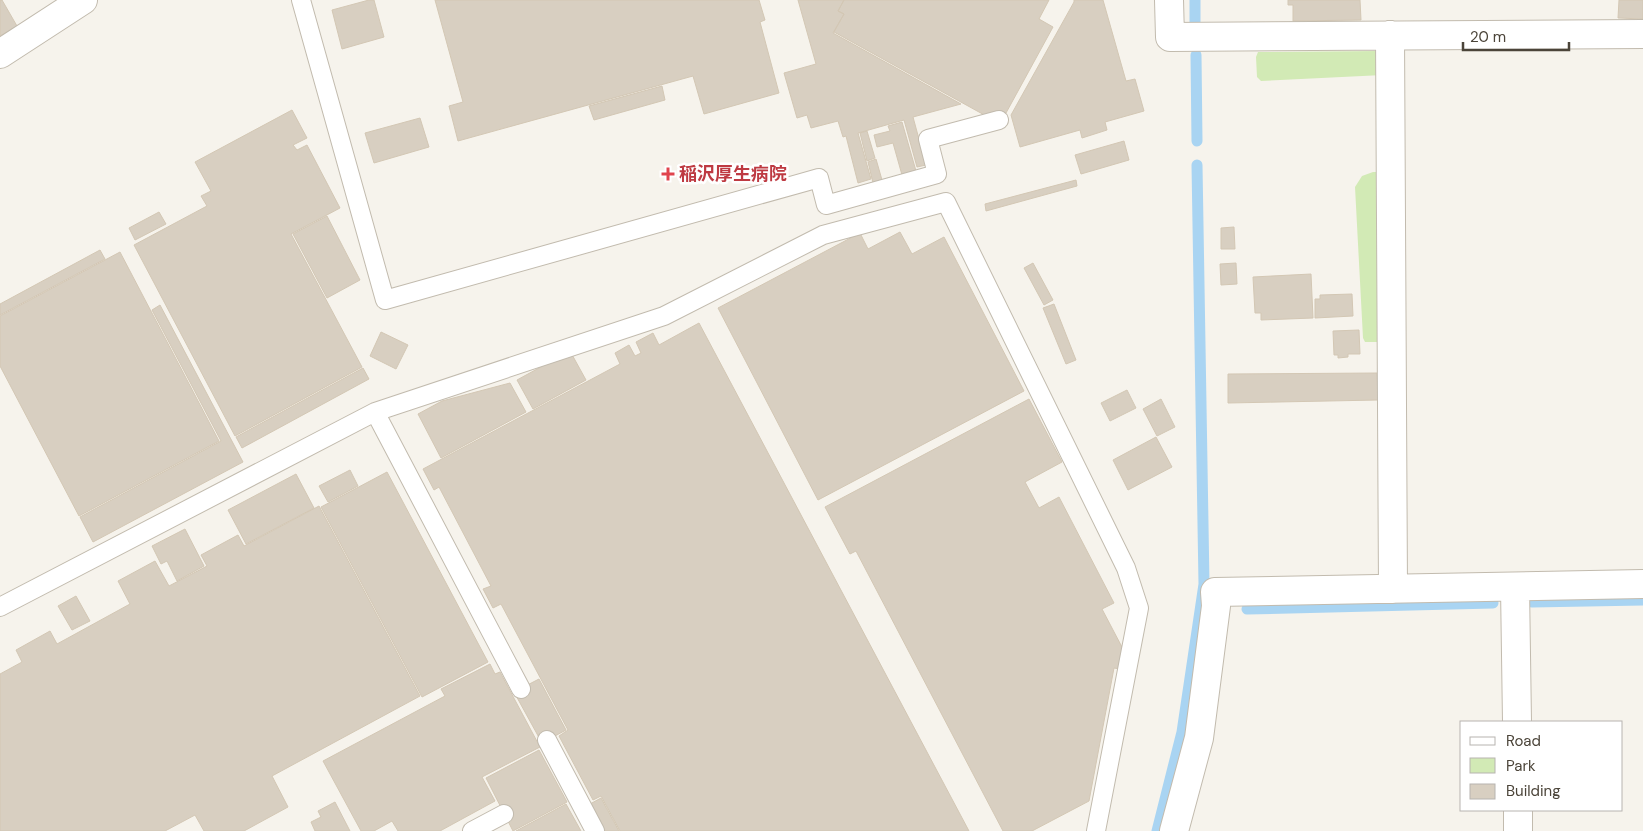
<svg xmlns="http://www.w3.org/2000/svg" width="1643" height="831" viewBox="0 0 1643 831" font-family="'DM Sans','Noto Sans JP',sans-serif">
<style>
.green{fill:#d2eab5}
.lines{fill:none;stroke-linecap:round;stroke-linejoin:round}
.stream{stroke:#a9d4f2;stroke-width:11}
.building{fill:#d8cfc1;stroke:#d3c7b4}
.lane-casing{stroke:#c2bbae;stroke-width:20}
.street-casing{stroke:#c2bbae;stroke-width:30}
.lane{stroke:#fff;stroke-width:18}
.street{stroke:#fff;stroke-width:28}
.health-dot{fill:#e0444e;stroke:#fff;stroke-width:2}
.labels{text-anchor:middle;stroke-width:5;stroke-linejoin:round;paint-order:stroke}
.health-label{font-size:18px;font-weight:bold;fill:#be3a42;stroke:#fff;text-anchor:start}
</style>
<rect width="100%" height="100%" fill="#f6f3ec"/>
<path class="green" d="M 1378,51 L 1383,75 L 1261,81 L 1257,77 L 1256,57 L 1258,52 Z
M 1373,172 L 1384,172 L 1385,342 L 1365,342 L 1363,338 L 1355,187 L 1362,176 Z"/>
<g class="lines">
<path class="stream" d="M 1195,0 L 1195,23
M 1196,55 L 1197,141
M 1532,602 L 1643,600
M 1247,609 L 1493,603
M 1157,831 L 1182,732 L 1204,584 L 1197,165"/>
</g>
<path class="building" d="M 0,0 L 2,0 L 17,26 L 0,36 Z
M 369,0 L 374,0 L 384,37 L 342,49 L 332,10 Z
M 435,0 L 759,0 L 765,20 L 760,22 L 779,93 L 704,114 L 693,76 L 458,141 L 449,106 L 463,102 Z
M 798,0 L 844,0 L 838,11 L 844,14 L 833,33 L 961,104 L 913,117 L 926,165 L 917,167 L 904,120 L 858,133 L 871,179 L 858,183 L 846,136 L 843,137 L 838,121 L 811,128 L 807,115 L 797,118 L 784,73 L 816,64 Z
M 844,0 L 1049,0 L 1039,19 L 1053,27 L 1006,113 L 988,117 L 834,32 L 844,14 L 838,11 Z
M 1074,0 L 1103,0 L 1126,81 L 1135,79 L 1144,111 L 1105,122 L 1107,130 L 1082,138 L 1080,130 L 1020,147 L 1011,115 L 1074,2 Z
M 1288,0 L 1360,0 L 1361,20 L 1293,21 L 1293,5 L 1288,5 Z
M 1619,0 L 1643,0 L 1643,19 L 1618,18 Z
M 662,86 L 665,100 L 594,120 L 589,106 Z
M 292,110 L 307,138 L 293,145 L 297,150 L 307,145 L 340,208 L 291,234 L 362,367 L 235,436 L 134,245 L 207,206 L 201,196 L 211,191 L 195,162 Z
M 420,118 L 429,147 L 374,163 L 365,133 Z
M 902,122 L 916,171 L 902,175 L 893,143 L 877,147 L 874,135 L 890,131 L 888,126 Z
M 867,131 L 875,158 L 867,161 L 860,133 Z
M 1124,141 L 1129,160 L 1081,174 L 1075,155 Z
M 876,159 L 882,180 L 873,183 L 868,162 Z
M 1076,180 L 1077,186 L 986,211 L 985,204 Z
M 159,212 L 166,224 L 135,240 L 129,228 Z
M 327,216 L 360,280 L 327,298 L 293,234 Z
M 1234,227 L 1235,249 L 1221,249 L 1221,228 Z
M 900,232 L 912,254 L 944,237 L 1024,391 L 818,500 L 718,308 L 860,233 L 868,249 Z
M 100,250 L 105,259 L 0,315 L 0,304 Z
M 120,252 L 219,441 L 79,516 L 0,366 L 0,316 Z
M 1033,263 L 1053,300 L 1044,305 L 1024,268 Z
M 1236,263 L 1237,284 L 1221,285 L 1220,264 Z
M 1311,274 L 1313,318 L 1261,320 L 1261,313 L 1255,313 L 1253,277 Z
M 1352,294 L 1353,316 L 1315,318 L 1315,299 L 1320,299 L 1320,295 Z
M 1054,304 L 1076,360 L 1066,364 L 1043,308 Z
M 160,305 L 243,462 L 93,542 L 80,517 L 221,441 L 152,310 Z
M 699,323 L 969,831 L 620,831 L 601,796 L 593,800 L 559,736 L 568,730 L 501,604 L 493,608 L 483,589 L 491,586 L 439,487 L 434,490 L 423,469 L 620,364 L 615,353 L 629,345 L 635,356 L 641,353 L 636,342 L 653,333 L 659,345 Z
M 1359,330 L 1360,354 L 1348,354 L 1348,357 L 1338,358 L 1338,355 L 1334,355 L 1333,331 Z
M 381,332 L 408,345 L 396,369 L 370,356 Z
M 570,351 L 586,380 L 533,409 L 517,380 Z
M 363,368 L 369,379 L 242,448 L 236,437 Z
M 1377,373 L 1378,400 L 1228,403 L 1228,374 Z
M 510,383 L 526,412 L 441,458 L 418,414 L 442,401 Z
M 1127,390 L 1136,408 L 1110,421 L 1101,403 Z
M 1029,399 L 1062,462 L 1025,482 L 1039,508 L 1059,497 L 1114,603 L 1102,609 L 1123,649 L 1120,669 L 1114,668 L 1089,801 L 1032,831 L 1003,831 L 856,551 L 850,554 L 825,507 Z
M 1161,399 L 1175,427 L 1157,436 L 1143,409 Z
M 1156,437 L 1172,467 L 1128,490 L 1113,460 Z
M 350,470 L 358,486 L 328,502 L 319,486 Z
M 387,472 L 488,662 L 422,697 L 321,507 Z
M 296,474 L 314,508 L 246,544 L 228,510 Z
M 319,506 L 420,696 L 272,776 L 288,807 L 244,831 L 204,831 L 195,815 L 165,831 L 0,831 L 0,674 L 22,662 L 16,650 L 50,631 L 57,644 L 130,604 L 118,581 L 155,561 L 169,586 L 207,566 L 201,555 L 238,535 L 244,546 Z
M 185,529 L 204,566 L 177,581 L 167,561 L 161,564 L 152,546 Z
M 76,596 L 90,621 L 72,630 L 58,606 Z
M 490,664 L 495,674 L 500,672 L 540,747 L 482,777 L 495,801 L 440,831 L 398,831 L 392,821 L 374,831 L 361,831 L 323,761 L 445,696 L 441,689 Z
M 539,679 L 566,730 L 542,743 L 514,692 Z
M 539,750 L 567,802 L 513,831 L 486,778 Z
M 601,798 L 619,831 L 605,831 L 590,804 Z
M 335,802 L 350,831 L 315,831 L 311,822 L 321,817 L 318,811 Z
M 566,804 L 581,831 L 516,831 Z"/>
<g class="lines">
<defs>
<path id="lane" d="M 301,0 L 385,300 L 819,178 L 826,205 L 937,174 L 928,139 L 999,120
M 375,412 L 521,689
M 0,607 L 375,412 L 664,316 L 823,235 L 946,202 L 1126,568 L 1139,608 L 1096,831
M 547,740 L 595,831
M 472,831 L 504,814"/>
<path id="street" d="M 1169,0 L 1170,37 L 1643,34
M 1390,35 L 1393,589
M 0,54 L 83,0
M 1515,587 L 1517,722
M 1518,810 L 1518,831
M 1174,831 L 1199,738 L 1216,606 L 1215,592 L 1643,584"/>
</defs>
<use href="#lane" class="lane-casing"/>
<use href="#street" class="street-casing"/>
<use href="#lane" class="lane"/>
<use href="#street" class="street"/>
</g>
<path class="health-dot" d="M665.5 166.5h5v5h5v5h-5v5h-5v-5h-5v-5h5z"/>
<g class="labels">
<g class="health-label">
<text x="679" y="180">稲沢厚生病院</text>
</g>
</g>
<rect x="1460" y="721" width="162" height="90" fill="#ffffff" stroke="#b7b4b0"/>
<rect x="1470" y="737" width="25" height="8" fill="#ffffff" stroke="#b7b4b0"/>
<text x="1506" y="746" font-size="15" fill="#4b4439">Road</text>
<rect x="1470" y="758" width="25" height="15" fill="#d2eab5" stroke="#b7b4b0"/>
<text x="1506" y="771" font-size="15" fill="#4b4439">Park</text>
<rect x="1470" y="784" width="25" height="15" fill="#d8cfc1" stroke="#b7b4b0"/>
<text x="1506" y="796" font-size="15" fill="#4b4439">Building</text>
<path d="M1463 42v8h106v-8" fill="none" stroke="#4b4439" stroke-width="2.5"/>
<text x="1470" y="42" font-size="15" fill="#4b4439" stroke="#ffffff" stroke-width="4" paint-order="stroke">20 m</text>
</svg>
